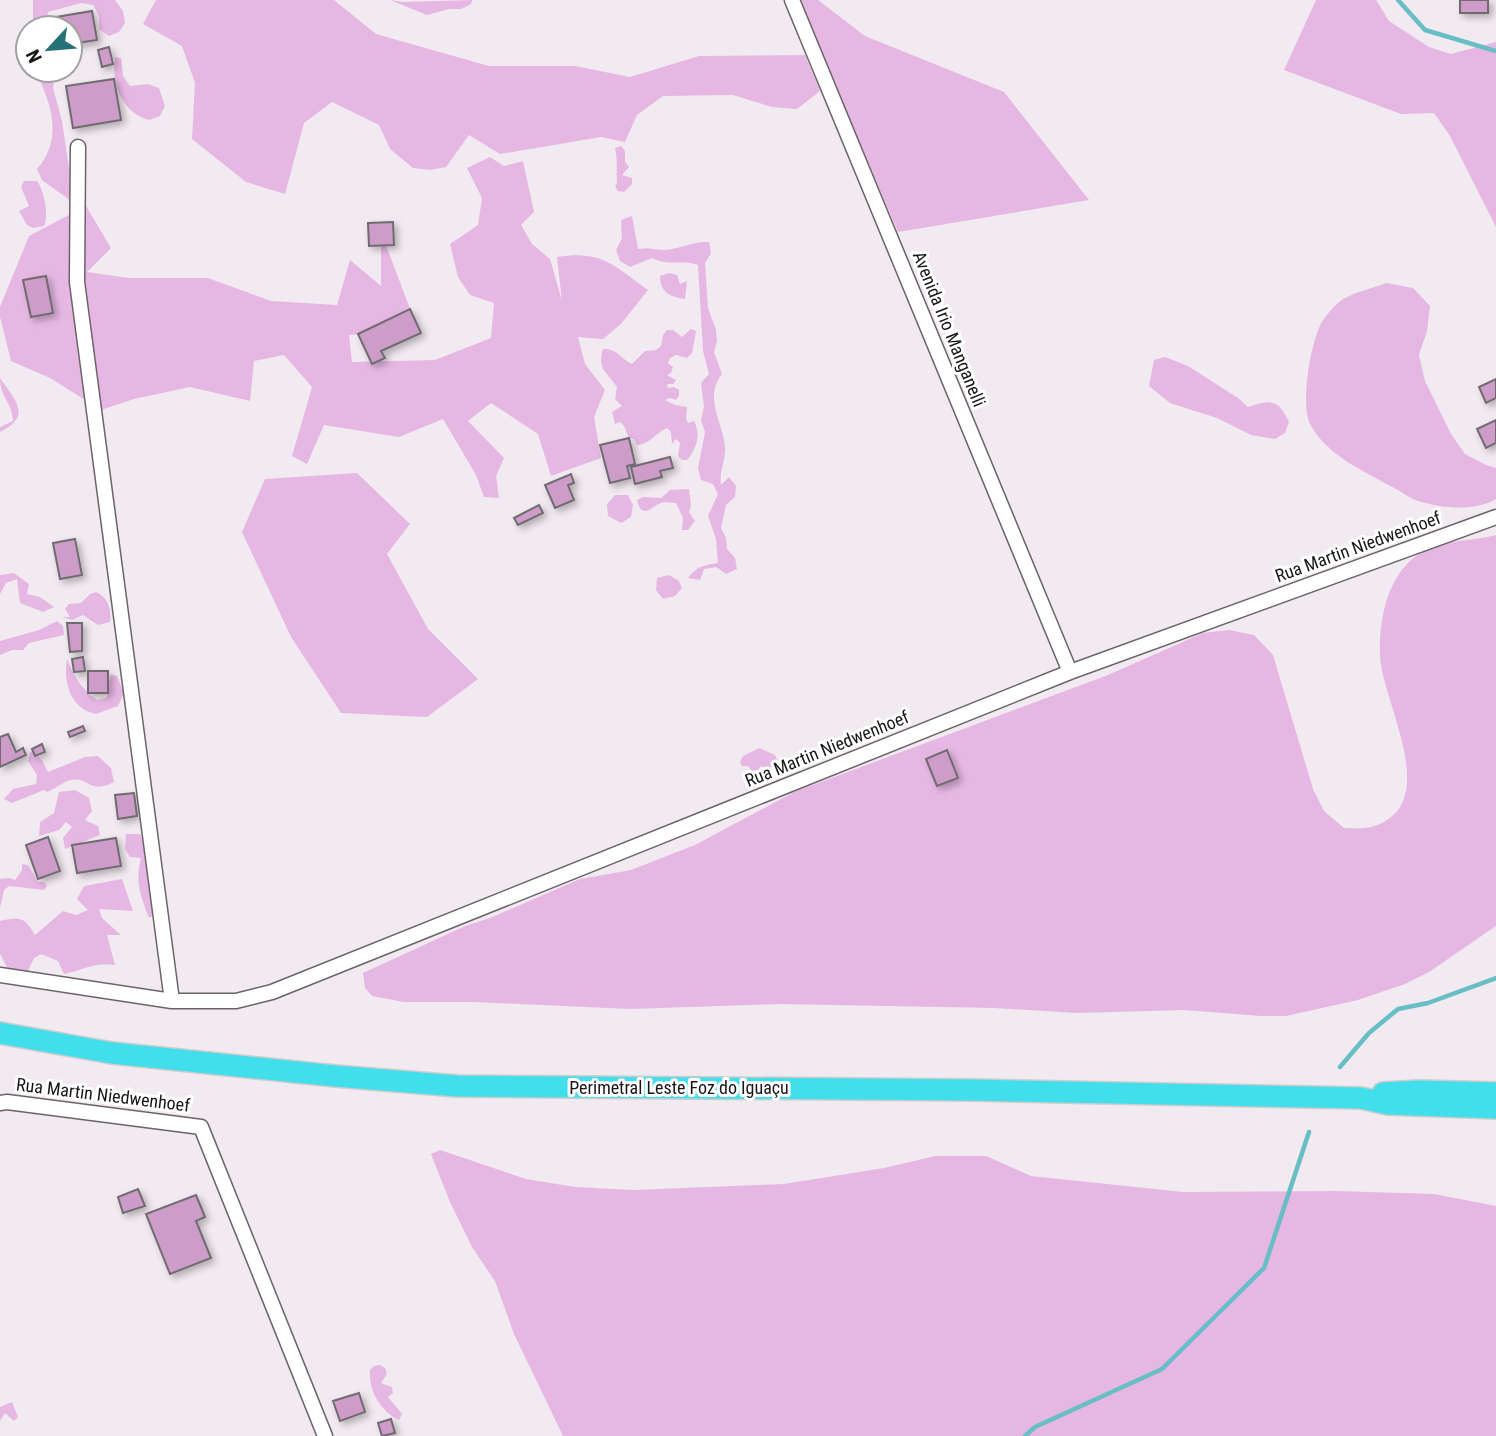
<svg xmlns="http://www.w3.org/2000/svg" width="1496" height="1436" viewBox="0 0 1496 1436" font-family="'Roboto Condensed',sans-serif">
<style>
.green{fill:#e7b7e3}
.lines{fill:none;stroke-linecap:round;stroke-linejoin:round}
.stream{stroke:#67bec5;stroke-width:4.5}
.building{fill:#cd9cc9;stroke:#716b70;stroke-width:2;filter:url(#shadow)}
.minor-casing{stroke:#6a646a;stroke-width:17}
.highway-casing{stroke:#ccc;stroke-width:24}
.minor{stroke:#fff;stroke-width:14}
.highway{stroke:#41dfeb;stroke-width:21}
.labels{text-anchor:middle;stroke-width:6;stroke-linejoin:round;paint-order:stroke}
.street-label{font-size:18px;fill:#181618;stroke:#fff}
</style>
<defs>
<filter id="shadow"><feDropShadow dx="3.5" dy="3.5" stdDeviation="3.5" flood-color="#0004"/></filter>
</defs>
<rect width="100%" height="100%" fill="#f1eaf0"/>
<path class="green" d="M 33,0 L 115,0 L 123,11 L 125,23 L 119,32 L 109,36 L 99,29 L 99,16 L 93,5 L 81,3 L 48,12 L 46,24 L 48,28 L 35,28 L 33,22 Z
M 156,0 L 334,0 L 376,34 L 489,66 L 575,66 L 630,77 L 699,56 L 805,55 L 820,91 L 797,109 L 772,107 L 733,95 L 663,96 L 637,115 L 625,142 L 601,137 L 500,154 L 469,135 L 446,167 L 430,170 L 413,168 L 390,149 L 379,125 L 332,102 L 304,123 L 285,194 L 246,182 L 192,139 L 195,83 L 182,46 L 143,24 Z
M 390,0 L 402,2 L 472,0 L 471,4 L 461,9 L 449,9 L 427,15 Z
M 798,0 L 818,0 L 865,36 L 1004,92 L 1089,200 L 898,232 Z
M 1316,0 L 1376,0 L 1389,21 L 1429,47 L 1451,54 L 1496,42 L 1496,227 L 1450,136 L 1434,113 L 1401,114 L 1284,70 Z
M 115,57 L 121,58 L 123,76 L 130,86 L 148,84 L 159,88 L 165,106 L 160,116 L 149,120 C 121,112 111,83 115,57 Z
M 35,70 L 61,70 L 55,76 L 53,88 L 62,121 L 69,168 L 74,179 L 71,201 L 42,180 L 37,169 C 64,138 51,103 35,70 Z
M 621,146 L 625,151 L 625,162 L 629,167 L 622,175 L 632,178 L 632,184 L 624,192 L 618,191 L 615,186 L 617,183 C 616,170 618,161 615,148 Z
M 490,157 L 504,166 L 523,161 L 534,212 L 521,225 L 532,244 L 550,259 L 562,301 L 557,257 C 602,250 613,265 648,290 L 621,324 L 603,339 L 578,337 L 585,364 L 605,390 L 594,417 L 601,458 L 551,476 L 538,434 L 491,403 L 468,421 L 504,458 L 496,476 L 499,498 L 484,497 L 476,475 L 443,419 L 399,437 L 324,425 L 307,464 L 292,456 L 312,387 L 284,355 L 254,361 L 250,401 L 190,387 L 134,399 L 101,410 L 50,378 L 11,361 L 0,317 L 0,307 L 29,236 L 86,206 L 111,248 L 87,272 L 129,278 L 208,278 L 271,301 L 337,305 L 350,260 L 381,286 L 381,232 L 418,330 L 349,335 L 352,362 L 435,360 L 491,338 L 494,303 L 470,295 L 458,277 L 450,244 L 478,225 L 482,198 L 467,168 Z
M 24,181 L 37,181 C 44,190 49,215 44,226 L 33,228 L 27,225 L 19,211 L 29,206 L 21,187 Z
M 632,216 L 638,249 C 649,247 652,249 662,250 C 678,250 693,241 709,242 L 711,253 L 705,263 L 708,308 L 716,330 L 717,341 L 714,352 L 722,374 C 703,398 723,422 725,447 C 726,460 719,471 721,485 L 729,477 L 736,486 L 735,497 L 726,505 L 721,528 L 726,538 L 727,549 L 735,558 L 737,569 L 726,574 L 716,567 L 704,569 L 700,580 L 688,578 C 697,566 705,565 718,563 L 716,539 L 708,516 L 718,494 L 713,484 L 701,480 L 698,468 L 705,432 L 701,420 L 704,407 L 701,383 L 709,374 L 703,351 L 698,265 C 681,259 670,267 652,258 L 630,267 L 620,261 L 616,250 L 622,238 L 621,220 Z
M 669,273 L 677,275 L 680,284 L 687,281 L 685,299 C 671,297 660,293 660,276 Z
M 1386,283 L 1413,288 L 1430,306 L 1427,331 L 1419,355 L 1425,381 L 1451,434 L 1465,454 L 1486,465 L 1496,468 L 1496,499 C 1474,512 1441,508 1418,501 C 1409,498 1402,492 1394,488 C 1364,471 1327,456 1310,424 C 1300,403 1311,339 1323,320 C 1327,315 1332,308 1337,304 C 1348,293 1372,289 1386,283 Z
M 691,329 L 696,331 L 692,353 L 687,358 L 676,355 L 670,358 L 668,363 L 673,367 L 671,373 L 667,375 L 676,380 L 673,384 L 667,384 L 668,388 L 674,387 L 679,390 L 679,396 L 676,400 L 670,398 L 665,400 L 675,405 L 687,407 L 686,418 L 688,423 L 694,421 C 701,435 697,448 687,460 L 682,460 L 678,456 L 680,443 L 676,439 L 672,444 L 671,432 L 667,428 C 655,433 651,444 637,445 L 634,439 L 629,438 L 624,426 L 620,422 L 615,424 L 612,412 L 622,406 L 615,399 L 617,387 C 606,371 597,369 603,349 C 617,348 621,359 632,364 L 645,351 L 656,350 L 661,346 L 663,335 L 667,330 L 673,330 L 682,337 Z
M 1165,357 L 1188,366 L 1238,398 L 1248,407 C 1271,400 1278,398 1289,422 L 1285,433 L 1275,439 L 1251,435 L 1217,418 L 1170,403 L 1149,386 L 1154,360 Z
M 0,378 C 15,400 33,416 0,432 L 0,427 L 13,421 C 12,402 0,397 0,378 Z
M 357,473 L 410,524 L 387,554 L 428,629 L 478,679 L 427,717 L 341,713 L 291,637 L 242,532 L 265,479 Z
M 689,489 L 691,506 L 689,512 L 695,521 L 688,530 L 682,530 L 683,518 L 676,503 C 672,503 668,502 664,502 C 654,503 642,523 637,500 L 643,497 L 661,498 L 670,490 Z
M 615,495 L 628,495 L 633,505 L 631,517 L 621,523 L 608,516 L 607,504 Z
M 1496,535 L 1496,926 L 1429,972 L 1405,984 L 1358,1000 L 1286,1016 L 1261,1016 L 1184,1010 L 1077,1013 L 994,1008 L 780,1004 L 630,1009 L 473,1002 L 404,1002 L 372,996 L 365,988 L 363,973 L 465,926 L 490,918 L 580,879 L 631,870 L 695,845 L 794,792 L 1108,675 L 1203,633 L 1229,630 L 1254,635 L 1273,655 L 1313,789 L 1324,811 L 1344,828 C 1352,828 1363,829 1371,827 C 1446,806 1381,701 1380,655 C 1379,619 1387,575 1419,554 C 1443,539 1469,542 1496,535 Z
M 14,573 L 29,584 L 27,594 L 40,597 L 54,607 L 43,612 L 20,603 L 17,579 L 6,583 L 0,594 L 0,575 Z
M 669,575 L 679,581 L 682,588 L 675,596 L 663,599 L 656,590 L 657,578 Z
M 96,592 C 108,597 112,610 110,622 L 98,625 L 83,615 L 72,620 L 62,617 L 70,617 L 65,609 L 69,604 L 81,603 L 90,594 Z
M 57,621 L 63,626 L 64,635 L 29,643 L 23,650 L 12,650 L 0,655 L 0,641 L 39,630 Z
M 67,659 C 73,675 82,690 97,700 L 106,698 C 111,691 108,682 111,675 L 117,676 L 124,693 L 118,706 L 96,714 C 70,709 63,681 67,659 Z
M 759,748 L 775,755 L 778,761 L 769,769 L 761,766 L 758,770 L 752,771 L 748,766 L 742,766 L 740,762 L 743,756 Z
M 31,751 L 42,760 L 48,772 L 85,757 L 98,756 L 111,768 L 114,782 C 88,795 89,776 71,780 C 64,781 55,789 47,792 L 44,790 L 12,803 L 4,799 L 13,789 L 36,784 L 37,775 L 28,761 Z
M 75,790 L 89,798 L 92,811 L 85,820 L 98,826 L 100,835 L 65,849 L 63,838 L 72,827 L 66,822 L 59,830 L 39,836 L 40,822 L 54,813 L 59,792 Z
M 126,834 L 140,834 L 151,857 L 154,871 L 147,878 L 156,892 L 157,913 L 149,918 C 140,894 135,883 141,858 L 130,857 L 125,849 Z
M 22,864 L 28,865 L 38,882 L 44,882 L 47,886 L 44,890 L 9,886 L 4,890 L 0,908 L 0,879 L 9,878 L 15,880 L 22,870 Z
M 122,879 L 133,911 L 99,909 L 102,918 L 121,935 L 107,935 L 115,965 C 95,962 84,970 64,974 L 58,961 L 41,954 L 34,958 L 25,977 L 9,971 L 0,954 L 0,921 C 20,916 25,917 35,935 L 63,911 L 76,915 L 88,910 L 77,899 L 84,886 Z
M 440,1150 L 526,1179 L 575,1187 L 633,1190 L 784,1184 L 884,1168 L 935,1156 L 986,1156 L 1031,1176 L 1183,1192 L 1335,1191 L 1434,1194 L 1496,1206 L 1496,1436 L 563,1436 L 514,1334 L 495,1281 L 472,1247 L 450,1202 L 431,1154 Z
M 380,1365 L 385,1368 L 387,1374 L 381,1383 L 392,1387 L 393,1393 L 388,1397 L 402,1414 L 399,1420 C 380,1411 368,1389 370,1370 L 374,1366 Z
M 12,1402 L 18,1417 L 14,1421 L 5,1413 L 0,1421 L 0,1407 Z"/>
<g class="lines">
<path class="stream" d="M 1398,0 L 1425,30 L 1496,51
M 1340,1067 L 1369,1033 L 1398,1009 L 1428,1003 L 1496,978
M 1025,1436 L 1035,1427 L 1162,1369 L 1264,1268 L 1309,1132"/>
</g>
<path class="building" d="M 1460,0 L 1488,0 L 1488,13 L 1460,13 Z
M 92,11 L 97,40 L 70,44 L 70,28 L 52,28 L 50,18 Z
M 109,47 L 113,64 L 102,67 L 98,50 Z
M 114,79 L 121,120 L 73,128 L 66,86 Z
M 393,222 L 394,245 L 369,246 L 368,223 Z
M 46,276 L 53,313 L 31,317 L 23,280 Z
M 410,309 L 421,333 L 381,351 L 385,358 L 372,364 L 358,334 Z
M 1496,379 L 1496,398 L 1486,403 L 1479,387 Z
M 1496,420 L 1496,443 L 1486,448 L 1477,429 Z
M 629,438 L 635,464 L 627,466 L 630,478 L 610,483 L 600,445 Z
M 670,457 L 673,468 L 660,471 L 662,477 L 635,484 L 631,467 Z
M 571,474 L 574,483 L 568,485 L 574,500 L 555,508 L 545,485 Z
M 539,505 L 543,513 L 518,525 L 514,518 Z
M 75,539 L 82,575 L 60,579 L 53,543 Z
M 67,623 L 82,623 L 82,651 L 70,652 Z
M 83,657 L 85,671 L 74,672 L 72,659 Z
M 88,671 L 108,671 L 108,693 L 88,693 Z
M 83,726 L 85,731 L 70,737 L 68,732 Z
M 8,734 L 16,752 L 23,748 L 26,755 L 0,767 L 0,737 Z
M 42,744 L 45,752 L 35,756 L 32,749 Z
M 947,750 L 958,778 L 937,786 L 926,759 Z
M 134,793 L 137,816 L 118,819 L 115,795 Z
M 48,837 L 60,871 L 38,879 L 26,845 Z
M 116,838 L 121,866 L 77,873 L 72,845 Z
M 138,1189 L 145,1206 L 123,1213 L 118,1197 Z
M 196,1195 L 205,1217 L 196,1221 L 211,1258 L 170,1274 L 146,1214 Z
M 359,1393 L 365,1412 L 340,1421 L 333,1401 Z
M 391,1419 L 395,1433 L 382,1436 L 378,1423 Z"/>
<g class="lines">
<defs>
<path id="minor" d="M 792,0 L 1070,672
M 78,147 L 77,282 L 172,1001
M 0,975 L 172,1001 L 236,1001 L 272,992 L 1070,672 L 1496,517
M 0,1103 L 7,1102 L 201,1127 L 325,1436"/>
<path id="highway" d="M 0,1033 L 112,1053 L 335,1076 L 457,1086 L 972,1090 L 1361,1098 L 1388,1104 L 1496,1108
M 1383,1093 L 1419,1091 L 1496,1093"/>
</defs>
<use href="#minor" class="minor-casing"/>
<use href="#highway" class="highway-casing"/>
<use href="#minor" class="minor"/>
<use href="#highway" class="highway"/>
</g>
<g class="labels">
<g class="street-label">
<text transform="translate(949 329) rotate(68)" y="6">Avenida Irio Manganelli</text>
<text transform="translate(1358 547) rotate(-20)" y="6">Rua Martin Niedwenhoef</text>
<text transform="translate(827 749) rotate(-22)" y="6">Rua Martin Niedwenhoef</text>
<text x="679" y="1094">Perimetral Leste Foz do Iguaçu</text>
<text transform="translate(103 1095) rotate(7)" y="6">Rua Martin Niedwenhoef</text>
</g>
</g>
<g transform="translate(49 49) rotate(244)"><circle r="33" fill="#ffffff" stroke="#a3a2a3" stroke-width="2"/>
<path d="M0-5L12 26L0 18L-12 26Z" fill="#267176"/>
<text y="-10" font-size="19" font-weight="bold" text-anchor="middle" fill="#181618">N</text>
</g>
</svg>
